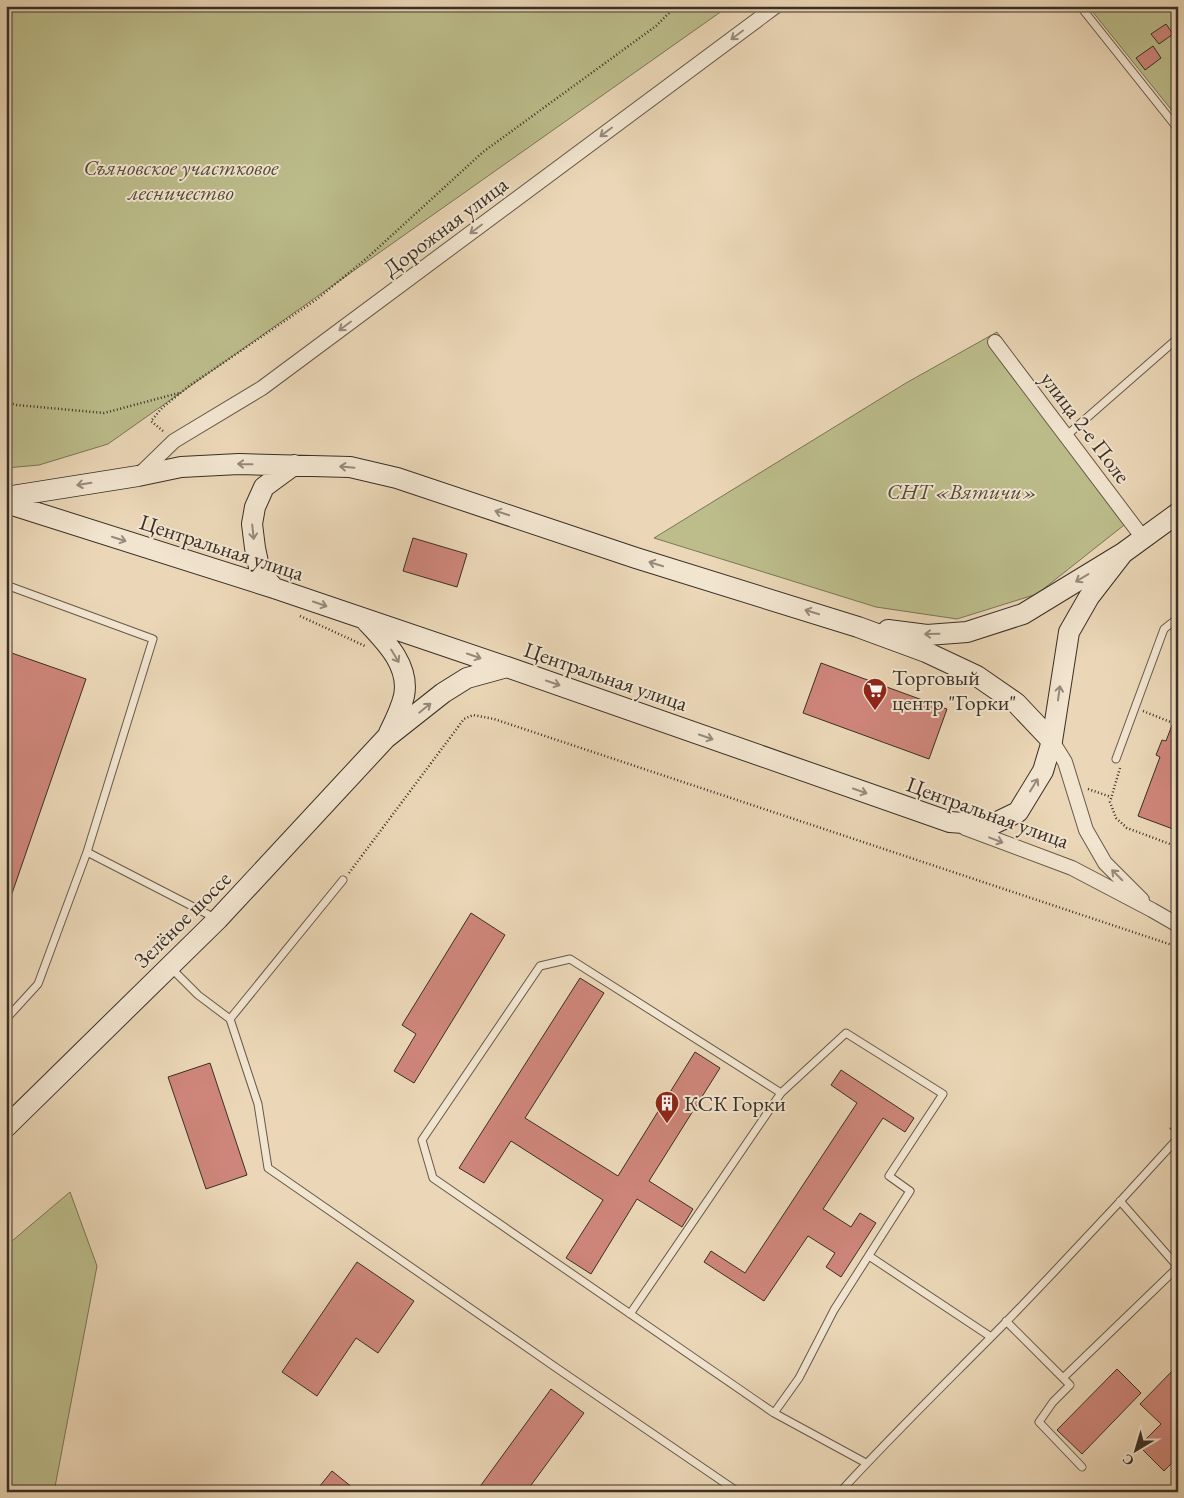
<svg xmlns="http://www.w3.org/2000/svg" width="1184" height="1498" viewBox="0 0 1184 1498" font-family="'EB Garamond',serif">
<style>
.green{fill:#bcbd8b;stroke:#7a7658}
.building{fill:#ce867a;stroke:#392f26}
.lines{fill:none;stroke-linecap:round;stroke-linejoin:round}
.service-casing{stroke:#66594a;stroke-width:9}
.minor-casing{stroke:#66594a;stroke-width:16}
.secondary-casing{stroke:#392f26;stroke-width:22}
.path{stroke:#392f26;stroke-width:2.5;stroke-dasharray:1 2.5;stroke-linecap:butt}
.service{stroke:#f2e5d0;stroke-width:7}
.minor{stroke:#f2e5d0;stroke-width:14}
.secondary{stroke:#f2e5d0;stroke-width:20}
.oneway{stroke:#968a7b}
.labels{text-anchor:middle;stroke-width:4;stroke-linejoin:round;paint-order:stroke}
.park-label{font-size:22px;font-style:italic;fill:#534b3a;stroke:#f2e5d0}
.street-label{font-size:22px;fill:#392f26;stroke:#f2e5d0}
.poi-label{font-size:22px;fill:#392f26;stroke:#f2e5d0;text-anchor:start}
</style>
<rect width="100%" height="100%" fill="#ebd7b7"/>
<filter id="stains"><feTurbulence type="fractalNoise" baseFrequency=".004" numOctaves="4"/><feColorMatrix values="0 0 0 0 .2 0 0 0 0 .09 0 0 0 0 .02 0 0 0 .5 -.17"/></filter>
<radialGradient id="worn" r=".72"><stop offset=".6" stop-color="#630" stop-opacity="0"/><stop offset="1" stop-color="#630" stop-opacity=".3"/></radialGradient>
<path class="green" d="M 6,6 L 729,6 L 108,444 L 39,465 L 6,468 Z
M 1088,6 L 1178,6 L 1178,118 Z
M 997,332 L 1133,518 L 1037,594 L 957,619 L 876,607 L 654,538 L 906,383 Z
M 70,1192 L 97,1266 L 54,1492 L 6,1492 L 6,1246 Z"/>
<path class="building" d="M 1166,24 L 1173,34 L 1159,44 L 1151,34 Z
M 1153,46 L 1161,58 L 1145,70 L 1136,58 Z
M 413,538 L 467,554 L 457,587 L 403,571 Z
M 6,651 L 86,679 L 8,905 L 6,905 Z
M 821,663 L 947,709 L 929,759 L 803,713 Z
M 1177,712 L 1178,713 L 1178,817 L 1173,829 L 1138,816 L 1160,757 L 1156,755 L 1162,740 L 1166,741 Z
M 471,913 L 505,935 L 414,1083 L 394,1071 L 416,1034 L 402,1025 Z
M 580,978 L 604,993 L 525,1118 L 618,1176 L 695,1052 L 720,1068 L 649,1181 L 693,1209 L 682,1227 L 637,1199 L 591,1274 L 566,1258 L 603,1200 L 511,1141 L 484,1183 L 459,1168 Z
M 210,1063 L 247,1175 L 206,1189 L 168,1077 Z
M 841,1070 L 914,1118 L 905,1132 L 883,1118 L 823,1209 L 851,1227 L 860,1213 L 876,1223 L 841,1277 L 826,1267 L 835,1253 L 808,1236 L 764,1301 L 704,1262 L 711,1251 L 745,1273 L 857,1103 L 831,1085 Z
M 357,1262 L 414,1301 L 378,1353 L 356,1338 L 317,1396 L 282,1372 Z
M 1178,1365 L 1178,1457 L 1164,1471 L 1139,1446 L 1161,1424 L 1140,1404 Z
M 1117,1369 L 1141,1393 L 1082,1454 L 1057,1430 Z
M 551,1389 L 584,1413 L 526,1492 L 476,1492 Z
M 332,1471 L 358,1492 L 315,1492 Z"/>
<g class="lines">
<defs>
<path id="service" d="M 1080,6 L 1178,129
M 1066,436 L 1178,338
M 6,585 L 153,639 L 87,852 L 38,984 L 6,1019
M 1116,759 L 1164,629 L 1178,618
M 87,852 L 215,918
M 170,967 L 198,995 L 230,1019 L 258,1104 L 268,1168 L 558,1369 L 738,1492
M 230,1019 L 343,880
M 869,1256 L 991,1337
M 630,1314 L 781,1093 L 570,959 L 540,966 L 422,1140 L 433,1178 L 774,1413 L 866,1463
M 1006,1321 L 1063,1378 L 1178,1267 L 1120,1201
M 1063,1378 L 1070,1385 L 1053,1402 L 1039,1422 L 1082,1467
M 774,1413 L 799,1378 L 834,1310 L 910,1191 L 889,1176 L 943,1094 L 846,1033 L 781,1093
M 840,1492 C 894,1433 951,1378 1007,1321 C 1065,1261 1122,1200 1178,1138"/>
<path id="minor" d="M 995,342 L 1143,538
M 139,475 L 174,441 L 262,388 L 776,6
M 1052,741 L 1065,762 L 1086,830 L 1105,863 L 1142,900
M 965,828 L 1072,868 L 1152,910 L 1178,925"/>
<path id="secondary" d="M 6,497 L 138,476 L 181,467 L 239,464 L 350,467 L 397,478 L 636,558 L 858,627 L 926,652 L 977,676 L 1016,703 L 1052,741
M 6,503 L 274,588 L 507,667 L 950,822 L 991,825 L 1018,812 L 1043,771 L 1052,741 L 1069,632 L 1089,597 L 1123,553
M 274,588 L 260,572 L 255,548 L 252,524 L 255,507 L 264,487 L 294,465
M 367,622 C 386,642 410,666 404,696 C 401,709 395,721 389,733
M 888,630 L 927,635 L 967,632 L 1023,614 L 1123,553 L 1178,513
M 6,1127 L 218,919 L 386,738 L 443,693 L 467,678 L 507,667"/>
</defs>
<use href="#service" class="service-casing"/>
<use href="#minor" class="minor-casing"/>
<use href="#secondary" class="secondary-casing"/>
<path class="path" d="M 6,402 L 17,405 L 104,413 L 179,393
M 163,431 L 151,421 L 162,408 L 189,386 L 317,299 L 367,258 L 483,152 L 656,26 L 676,6
M 300,616 L 365,646
M 1143,711 L 1178,725
M 1120,768 L 1110,802 L 1116,818 L 1127,828 L 1178,847
M 1088,789 L 1111,797
M 349,873 L 464,719 L 473,715 L 494,719 L 1178,947
M 1170,1129 L 1178,1121"/>
<use href="#service" class="service"/>
<use href="#minor" class="minor"/>
<use href="#secondary" class="secondary"/>
</g>
<defs><path id="oneway-shaft" d="M-6 0H5M1.5-3L5.5 0L1.5 3" fill="none" stroke-width="1.6" stroke-linecap="round" stroke-linejoin="round" transform="scale(1.25)"/></defs>
<g class="oneway">
<use href="#oneway-shaft" transform="translate(737 35) rotate(143)"/>
<use href="#oneway-shaft" transform="translate(606 132) rotate(143)"/>
<use href="#oneway-shaft" transform="translate(476 229) rotate(143)"/>
<use href="#oneway-shaft" transform="translate(345 326) rotate(143)"/>
<use href="#oneway-shaft" transform="translate(245 464) rotate(-179)"/>
<use href="#oneway-shaft" transform="translate(347 467) rotate(-175)"/>
<use href="#oneway-shaft" transform="translate(84 484) rotate(171)"/>
<use href="#oneway-shaft" transform="translate(502 513) rotate(-162)"/>
<use href="#oneway-shaft" transform="translate(253 532) rotate(84)"/>
<use href="#oneway-shaft" transform="translate(119 539) rotate(18)"/>
<use href="#oneway-shaft" transform="translate(656 564) rotate(-163)"/>
<use href="#oneway-shaft" transform="translate(1082 578) rotate(149)"/>
<use href="#oneway-shaft" transform="translate(320 604) rotate(19)"/>
<use href="#oneway-shaft" transform="translate(812 612) rotate(-163)"/>
<use href="#oneway-shaft" transform="translate(932 634) rotate(179)"/>
<use href="#oneway-shaft" transform="translate(395 656) rotate(59)"/>
<use href="#oneway-shaft" transform="translate(474 656) rotate(19)"/>
<use href="#oneway-shaft" transform="translate(553 683) rotate(19)"/>
<use href="#oneway-shaft" transform="translate(1059 693) rotate(-82)"/>
<use href="#oneway-shaft" transform="translate(425 708) rotate(-39)"/>
<use href="#oneway-shaft" transform="translate(706 737) rotate(19)"/>
<use href="#oneway-shaft" transform="translate(1034 785) rotate(-58)"/>
<use href="#oneway-shaft" transform="translate(860 791) rotate(19)"/>
<use href="#oneway-shaft" transform="translate(996 840) rotate(21)"/>
<use href="#oneway-shaft" transform="translate(1117 875) rotate(-135)"/>
</g>
<defs>
<symbol id="supermarket-pin" viewBox="-11 -11 22 30"><path d="M0 17L-7.5 6A9.5 9.5 0 1 1 7.5 6Z" fill="#8f2418" stroke="#f2e5d0"/><path d="M-6-5.5h2.5l.6 2H6L4.5 2H-2.5L-4.4-4H-6ZM-1.5 3.2a1.3 1.3 0 1 0 .1 0ZM3 3.2a1.3 1.3 0 1 0 .1 0Z" fill="#fff"/></symbol>
<symbol id="building-pin" viewBox="-11 -11 22 30"><path d="M0 17L-7.5 6A9.5 9.5 0 1 1 7.5 6Z" fill="#8f2418" stroke="#f2e5d0"/><path d="M-4-6H4V6H1V3H-1V6H-4ZM-2.5-4.3h1.7v1.8h-1.7ZM.8-4.3h1.7v1.8H.8ZM-2.5-1h1.7V.8h-1.7ZM.8-1h1.7V.8H.8Z" fill="#fff"/></symbol>
</defs>
<g fill-rule="evenodd">
<use href="#supermarket-pin" x="861" y="676" width="28" height="38"/>
<use href="#building-pin" x="653" y="1089" width="28" height="38"/>
</g>
<g class="labels">
<g class="park-label">
<text x="181" y="175">Съяновское участковое<tspan x="181" dy="25">лесничество</tspan></text>
<text x="962" y="499">СНТ «Вятичи»</text>
</g>
<g class="street-label">
<text transform="translate(445 226) rotate(-37)" y="8">Дорожная улица</text>
<text transform="translate(1086 427) rotate(53)" y="8">улица 2-е Поле</text>
<text transform="translate(222 547) rotate(18)" y="8">Центральная улица</text>
<text transform="translate(606 676) rotate(19)" y="8">Центральная улица</text>
<text transform="translate(988 812) rotate(20)" y="8">Центральная улица</text>
<text transform="translate(182 919) rotate(-45)" y="8">Зелёное шоссе</text>
</g>
<g class="poi-label">
<text x="892" y="685">Торговый<tspan x="892" dy="25">центр "Горки"</tspan></text>
<text x="684" y="1111">КСК Горки</text>
</g>
</g>
<rect width="1184" height="1498" fill="none" stroke="#ebd7b7" stroke-width="25"/>
<rect x="8" y="8" width="1169" height="1483" fill="none" stroke="#392f26" stroke-width="2.5"/>
<rect x="12" y="12" width="1159" height="1473" fill="none" stroke="#392f26"/>
<g transform="translate(1136 1450) rotate(218)" stroke="#f2e5d0" stroke-width="4" paint-order="stroke">
<path d="M0-4L9 19L0 12L-9 19Z" fill="#392f26"/>
<text y="-8" font-size="14" font-weight="bold" text-anchor="middle" fill="#392f26">С</text>
</g>
<rect width="100%" height="100%" filter="url(#stains)"/>
<rect width="100%" height="100%" fill="url(#worn)"/>
</svg>
